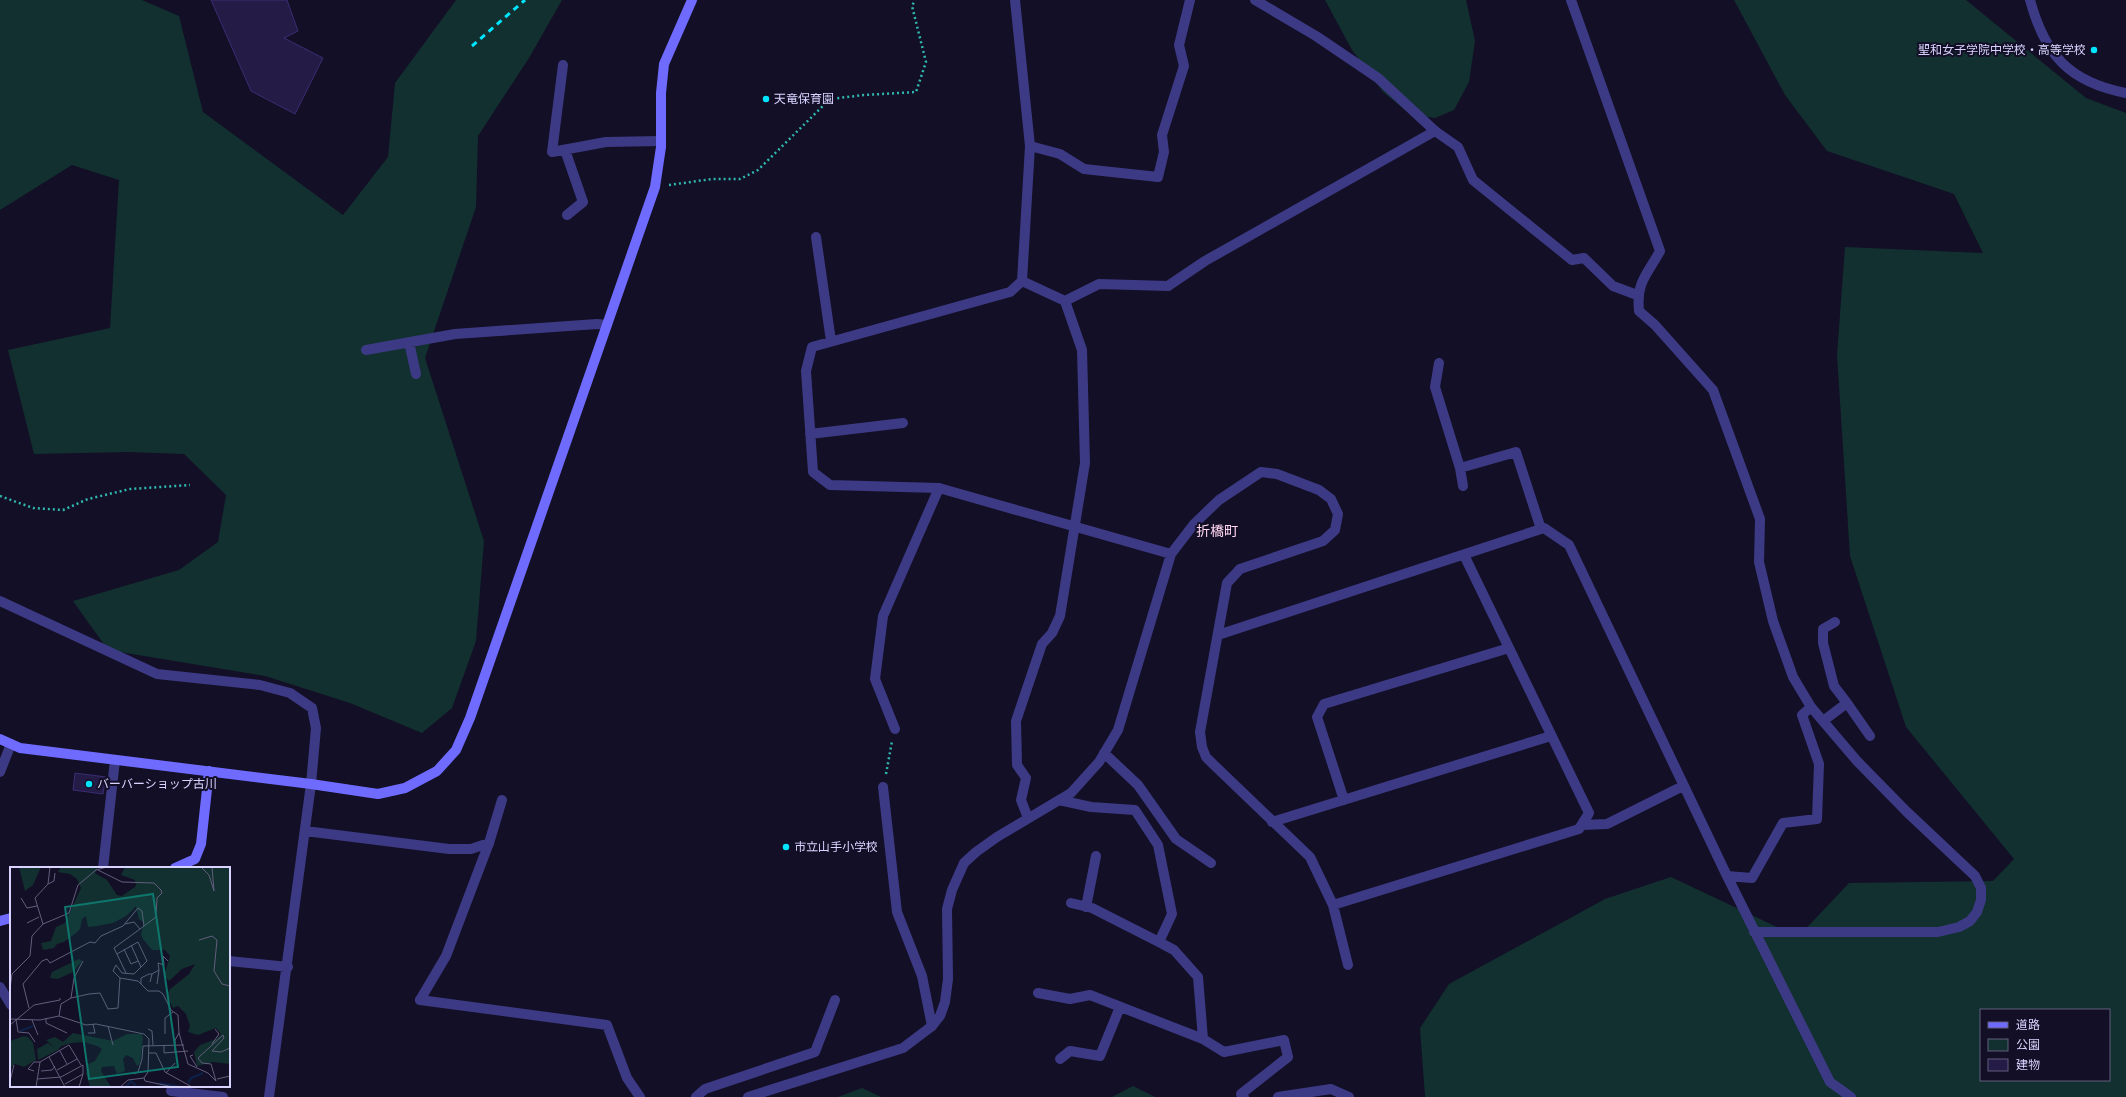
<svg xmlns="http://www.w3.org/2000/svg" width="2126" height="1097" viewBox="0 0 2126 1097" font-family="'PT Sans Narrow','Noto Sans JP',sans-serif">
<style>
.green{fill:#12302f;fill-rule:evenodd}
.building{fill:#241b47;stroke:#3b2d73}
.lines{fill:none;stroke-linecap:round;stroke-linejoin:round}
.path{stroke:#2fb8b0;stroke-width:2.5;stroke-dasharray:2 3;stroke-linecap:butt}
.lane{stroke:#3d3a85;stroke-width:10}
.street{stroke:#3d3a85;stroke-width:10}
.secondary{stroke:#6f6bff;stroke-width:10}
.rail{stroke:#00e5ff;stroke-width:3;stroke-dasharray:6 5;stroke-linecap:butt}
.poi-dot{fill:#00e5ff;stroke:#130f26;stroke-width:1.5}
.labels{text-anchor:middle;stroke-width:4;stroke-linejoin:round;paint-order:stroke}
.poi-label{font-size:12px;fill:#d9d4ff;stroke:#130f26;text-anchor:start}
.quarter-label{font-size:14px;fill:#ffd6f0;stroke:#130f26}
.inset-river{fill:none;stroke:#0c2248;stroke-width:2}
.inset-road{fill:none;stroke:#625e7d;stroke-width:1}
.view{fill:#0f766e;fill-opacity:0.15;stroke:#0f766e;stroke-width:2}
.inset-edge{fill:none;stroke:#d9d4ff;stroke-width:2}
</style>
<rect width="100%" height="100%" fill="#130f26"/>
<path class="green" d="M 0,0 L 142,0 L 179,16 L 203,112 L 343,215 L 388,157 L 395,83 L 456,0 L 562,0 L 529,58 L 478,136 L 476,207 L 425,358 L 484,541 L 476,641 L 452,708 L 422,733 L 350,703 L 265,676 L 108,650 L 73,601 L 179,570 L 218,542 L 226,495 L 184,454 L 127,452 L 34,454 L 8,350 L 110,328 L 119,180 L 72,165 L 0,210 Z
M 1325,0 L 1466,0 L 1475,41 L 1469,82 L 1454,110 L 1435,118 L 1410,114 L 1383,92 L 1352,50 Z
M 1734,0 L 1966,0 L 2086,98 L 2126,113 L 2126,1097 L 1425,1097 L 1420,1028 L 1449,984 L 1605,899 L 1671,877 L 1798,937 L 1849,883 L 1993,881 L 2014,859 L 1906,727 L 1850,556 L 1837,355 L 1845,247 L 1983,253 L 1954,194 L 1827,151 L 1785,95 ZM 1981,1010 L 2109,1010 L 2109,1080 L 1981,1080 Z
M 1133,1086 L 1155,1097 L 1112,1097 Z
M 862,1088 L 881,1097 L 838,1097 Z"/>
<path class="building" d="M 211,0 L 287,0 L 298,31 L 284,38 L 323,58 L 295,114 L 251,91 Z
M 75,773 L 106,777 L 103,794 L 73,790 Z"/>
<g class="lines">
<path class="path" d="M 669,185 L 712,179 L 740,179 L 758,170 L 830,99 L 864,95 L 916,92 L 926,62 L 912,6 L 915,0
M 0,496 L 33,508 L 63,510 L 88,499 L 130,489 L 190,485
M 886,774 L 892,741"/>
<path class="lane" d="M 1030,146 L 1060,154 L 1084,169 L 1158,177 L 1164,152 L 1162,135 L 1184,66 L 1179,45 L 1190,0
M 1022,281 L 1065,301 L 1082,350 L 1085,463 L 1060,616 L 1052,633 L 1042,644 L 1016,721 L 1017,765 L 1026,778 L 1021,800 L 1028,818
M 1065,301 L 1099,284 L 1168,286 L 1205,261 L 1435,131 L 1458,147 L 1473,180 L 1572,260 L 1584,258 L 1613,286 L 1637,295
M 895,729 L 875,679 L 883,616 L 939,488
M 0,772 L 11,744
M 883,787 L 897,912 L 922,976 L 932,1026
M 420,1000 L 446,956 L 489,843"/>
<path class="street" d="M 1015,0 L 1030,146 L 1022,281 L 1010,292 L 812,347 L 806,371 L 813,472 L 830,485 L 939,488 L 1171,554
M 1255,0 L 1316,36 L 1378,78 L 1435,131
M 1571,0 L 1660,251 C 1647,275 1636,282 1639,311 L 1655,325 L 1713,390 L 1760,519 L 1759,562 L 1773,621 L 1793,677 L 1811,707 L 1857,761 L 1907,812 L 1975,876 L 1981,888 L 1981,900 L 1977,912 L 1970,921 L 1959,927 L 1938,932 L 1754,932
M 2030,0 C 2045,55 2069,82 2126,93
M 563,65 L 552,152 L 606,142 L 661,141
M 565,150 L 583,202 L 567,215
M 816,237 L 831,341
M 409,342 L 416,374
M 366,350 L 455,334 L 597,324 L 607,325
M 1439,363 L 1435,387 L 1460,468 L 1463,486
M 810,434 L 903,423
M 1460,468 L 1516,452 L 1541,529
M 0,601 L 157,674 L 260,685 L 290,693 L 312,708 L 316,728 L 311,784 L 269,1097
M 1835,622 L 1823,629 L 1823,643 L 1834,686 L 1847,703
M 1218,635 L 1544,528 L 1569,545 L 1727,876 L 1752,878 L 1783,823 L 1817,819 L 1819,764 L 1802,715 L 1811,707
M 1823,721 L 1847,703 L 1870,736
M 1104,753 L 1138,785 L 1176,839 L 1211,863
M 1059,800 L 1091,807 L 1135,810 L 1158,845 L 1172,914 L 1159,942 L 1092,908 L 1071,903
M 1344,800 L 1317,717 L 1324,704 L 1509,648
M 1272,822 L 1551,736
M 1582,825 L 1607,824 L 1683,786
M 305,831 L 449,849 L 471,849 L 489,843 L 502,800
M 103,868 L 115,760
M 1727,876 L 1830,1082 L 1851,1097
M 1333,905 L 1348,965
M 1086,907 L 1096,856
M 229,961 L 288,967
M 0,987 L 11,1005
M 1038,993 L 1070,999 L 1090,995 L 1203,1039 L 1198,977 L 1174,950 L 1159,942
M 420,1000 L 607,1025 L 627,1078 L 640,1097
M 1203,1039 L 1224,1052 L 1284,1040 L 1288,1057 L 1241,1094 L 1244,1097
M 1060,1059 L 1070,1051 L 1100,1056 L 1120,1007
M 171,1091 L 223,1097
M 696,1097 L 705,1089 L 815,1052 L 835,1000
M 748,1097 L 903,1048 L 932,1026 L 940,1016 L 945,1002 L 948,979 L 947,909 L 952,890 L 964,863 L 976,852 L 997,837 L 1071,793 L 1099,762 L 1118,730 L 1171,554 L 1194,524 L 1219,500 L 1261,472 L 1277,474 L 1319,490 L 1331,499 L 1338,514 L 1335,530 L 1323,541 L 1240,569 L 1227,583 L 1200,732 L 1202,747 L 1206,757 L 1214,765 L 1310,857 L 1333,905 L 1579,829 L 1589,813 L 1464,555
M 1278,1097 L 1331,1089 L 1349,1097"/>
<path class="secondary" d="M 0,739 L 20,748 L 311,784 L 378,794 L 405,788 L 437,771 L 456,750 L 470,718 L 655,187 L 661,147 L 661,93 L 664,64 L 692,0
M 175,868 L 195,859 L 201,844 L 209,771
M 0,921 L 11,918"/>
<path class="rail" d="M 472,46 L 525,0"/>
</g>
<g class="poi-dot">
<circle cx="2094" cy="50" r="4"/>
<circle cx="766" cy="99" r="4"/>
<circle cx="89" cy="784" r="4"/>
<circle cx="786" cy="847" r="4"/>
</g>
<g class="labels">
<g class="poi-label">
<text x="2086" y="54" text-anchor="end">聖和女子学院中学校・高等学校</text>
<text x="774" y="103">天竜保育園</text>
<text x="97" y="788">バーバーショップ古川</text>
<text x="794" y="851">市立山手小学校</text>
</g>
<g class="quarter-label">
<text x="1217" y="536">折橋町</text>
</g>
</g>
<g transform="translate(10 867)">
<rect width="220" height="220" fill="#130f26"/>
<path d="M 31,0 L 23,18 L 15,24 L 9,0 ZM 51,0 L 88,0 L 85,6 L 97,13 L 107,28 L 112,29 L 126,19 L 125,13 L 111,8 L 115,0 L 220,0 L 220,197 L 203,195 L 187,199 L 184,185 L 190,178 L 206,172 L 211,167 L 206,161 L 188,168 L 178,165 L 180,159 L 176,147 L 168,139 L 163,141 L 157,130 L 159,123 L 179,107 L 185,97 L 172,102 L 159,114 L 154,108 L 160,89 L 155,83 L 142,83 L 133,72 L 131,67 L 134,56 L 129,52 L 126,39 L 116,49 L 103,56 L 87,59 L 78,60 L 76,49 L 72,52 L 70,62 L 66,66 L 54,75 L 47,77 L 44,81 L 33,83 L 31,76 L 41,74 L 46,60 L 55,56 L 71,21 L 67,12 L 60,7 L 48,5 ZM 69,92 L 72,94 L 63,105 L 48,112 L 40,111 L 42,105 ZM 63,166 L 103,174 L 117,167 L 131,167 L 133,170 L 130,196 L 127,199 L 123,191 L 116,188 L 113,192 L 115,204 L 107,207 L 104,199 L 92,200 L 91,204 L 101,220 L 80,220 L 76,206 L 78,197 L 85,194 L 92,182 L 87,179 L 74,175 L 62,176 L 51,179 L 48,183 L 28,193 L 27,182 L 38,176 L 45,181 L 36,173 L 45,170 L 53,175 ZM 14,169 L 18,170 L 23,176 L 26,193 L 14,200 L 5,197 L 0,201 L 0,174 Z" fill="#12302f"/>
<path class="inset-river" d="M 10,164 L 23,159M 149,216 L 172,220M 178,216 L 181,211 L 193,206M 116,220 L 121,214 L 127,220"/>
<path class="inset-road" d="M 191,0 L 199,8 L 204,24 L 202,0M 88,3 L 112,15 L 144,16 L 151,23 L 152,26 L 147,31 L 146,50 L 130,62M 38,17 L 44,14 L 45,6M 11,31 L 17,41 L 27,39M 17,56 L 29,50M 33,57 L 25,31 L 38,17 L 40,0M 115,57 L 124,55 L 130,62 L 104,81 L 116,106M 189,73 L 202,69 L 207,73 L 204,104 L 212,117 L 220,119M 121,78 L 131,100M 114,82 L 121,97 L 128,94M 107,87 L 128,75 L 137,94 L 124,107 L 112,106 L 106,98 L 103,104 L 110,111 L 128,114 L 138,124 L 149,124 L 153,127 L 161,143 L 168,148 L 169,166 L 178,197 L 198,206 L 206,214 L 201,197 L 192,196 L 188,191 L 213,168 L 214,171 L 202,184 L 211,185 L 220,181M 149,103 L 148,96 L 154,98 L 153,89 L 158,94M 142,107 L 149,103 L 147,117M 131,117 L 131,111 L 139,107 L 142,107 L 140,115M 0,122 L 2,107 L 20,89 L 22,69 L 33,57 L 59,46 L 68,18 L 86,3 L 97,0M 61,131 L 64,111 L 73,94M 19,141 L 13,117 L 32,94 L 37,92 L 40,96 L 80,75 L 85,76 L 91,69 L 113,59 L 128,41 L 132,44 L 134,59M 49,149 L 51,137 L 61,131 L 79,127 L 90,126 L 98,142 L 108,141 L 110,111M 36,151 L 36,156 L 57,166M 0,152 L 30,153 L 49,149 L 76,158 L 86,157 L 134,167 L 139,172 L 138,205 L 134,211 L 118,213 L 110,220M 6,152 L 8,165 L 19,166 L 25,175M 22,153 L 28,168M 0,158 L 24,138 L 50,133 L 50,131M 98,159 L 103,178M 138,162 L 142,164 L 143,178M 78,166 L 85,166 L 83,157M 155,167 L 155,151 L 163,145M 202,177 L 209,167 L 205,162M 154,178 L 154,186 L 178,184M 50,184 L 57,197M 139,186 L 146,186 L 155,205 L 182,220M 165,186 L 165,173 L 169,166M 183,188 L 180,189 L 187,200M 39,190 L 55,220M 47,203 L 67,192M 24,204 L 18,202 L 24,195 L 30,195M 31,204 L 42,203 L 45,199M 156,206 L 165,196M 124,207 L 128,205 L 132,192 L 133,179 L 174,178M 134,211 L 135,214 L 163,220M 27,212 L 51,210 L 73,198 L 73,207 L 55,217M 207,212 L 220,209M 0,214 L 4,198M 26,220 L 30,195 L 59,178 L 71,198M 69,220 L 73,207"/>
<path class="view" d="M 143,27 L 168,200 L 79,212 L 55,40 Z"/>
<rect width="220" height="220" class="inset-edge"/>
</g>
<rect x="1980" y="1009" width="130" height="72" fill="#130f26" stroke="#625e7d"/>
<rect x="1988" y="1022" width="20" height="6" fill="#6f6bff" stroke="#625e7d"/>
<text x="2016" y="1029" font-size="12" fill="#d9d4ff">道路</text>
<rect x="1988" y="1039" width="20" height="12" fill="#12302f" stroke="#625e7d"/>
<text x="2016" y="1049" font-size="12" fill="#d9d4ff">公園</text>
<rect x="1988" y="1059" width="20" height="12" fill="#241b47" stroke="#625e7d"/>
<text x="2016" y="1069" font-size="12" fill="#d9d4ff">建物</text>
</svg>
